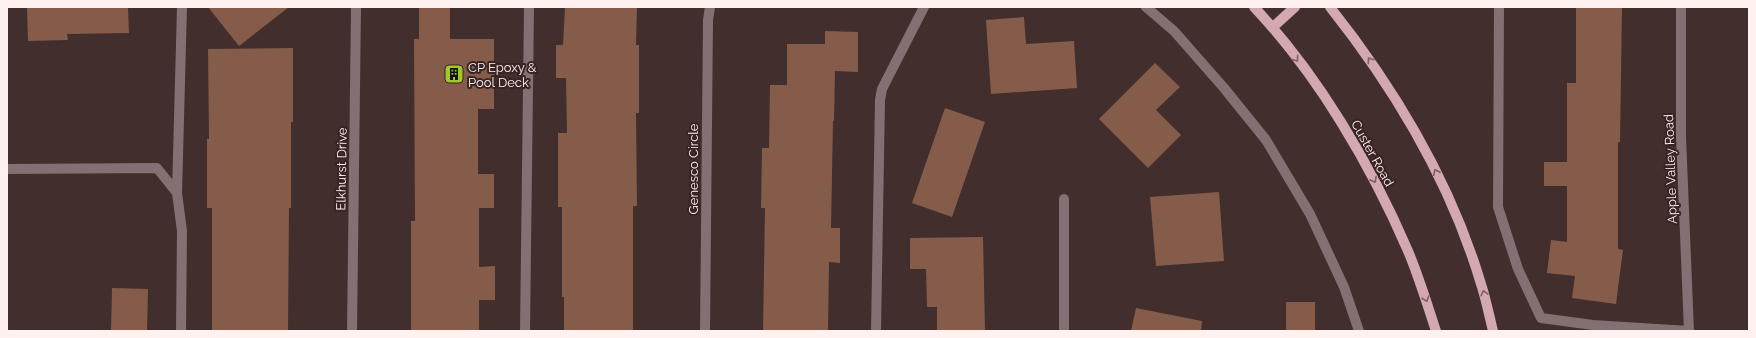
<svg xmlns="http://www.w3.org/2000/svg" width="1756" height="338" viewBox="0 0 1756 338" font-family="Raleway,sans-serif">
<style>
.building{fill:#855c4a}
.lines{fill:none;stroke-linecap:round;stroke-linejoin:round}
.lane{stroke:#846f72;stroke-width:10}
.street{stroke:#846f72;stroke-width:10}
.primary{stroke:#d3a8b0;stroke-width:10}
.oneway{stroke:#7e5f62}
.labels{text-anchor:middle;stroke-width:4;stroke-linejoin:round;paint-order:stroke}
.poi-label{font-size:13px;fill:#fef1ef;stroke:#382423;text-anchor:start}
.street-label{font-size:13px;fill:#fef1ef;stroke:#382423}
</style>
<rect width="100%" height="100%" fill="#422e2c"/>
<path class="building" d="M 27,7 L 128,7 L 129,33 L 67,34 L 68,40 L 28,41 Z
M 208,7 L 289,7 L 239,46 Z
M 419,7 L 450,7 L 450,39 L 494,39 L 494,109 L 478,109 L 478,174 L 494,174 L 494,208 L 479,208 L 479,267 L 495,266 L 495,300 L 479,300 L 479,331 L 411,331 L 411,221 L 415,221 L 414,39 L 419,39 Z
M 565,7 L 637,7 L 636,45 L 639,45 L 639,113 L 636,113 L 637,206 L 633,206 L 633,331 L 564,331 L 564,297 L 562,297 L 562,207 L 558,207 L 558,133 L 567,133 L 566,78 L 556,78 L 556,45 L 563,45 Z
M 1576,7 L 1622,7 L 1620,142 L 1618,142 L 1618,249 L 1623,250 L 1616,304 L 1572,298 L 1575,276 L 1547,273 L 1551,240 L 1567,242 L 1567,186 L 1544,186 L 1544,162 L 1567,162 L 1567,83 L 1576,83 Z
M 1024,17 L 1026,44 L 1074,41 L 1077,88 L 991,94 L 986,20 Z
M 825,31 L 858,32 L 858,72 L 835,71 L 834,121 L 833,121 L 831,228 L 840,228 L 840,263 L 829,262 L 828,331 L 763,331 L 765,208 L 761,208 L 762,148 L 769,148 L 770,85 L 787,85 L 787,44 L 825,44 Z
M 293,48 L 293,122 L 291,122 L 291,208 L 289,208 L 288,331 L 212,331 L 212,208 L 207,208 L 207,139 L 209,139 L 208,49 Z
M 1155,63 L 1180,87 L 1156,110 L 1181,135 L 1148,168 L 1099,119 Z
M 945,108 L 985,122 L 952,217 L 912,203 Z
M 1219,192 L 1224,261 L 1156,266 L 1150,197 Z
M 983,237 L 985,331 L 937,331 L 937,307 L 927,307 L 926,269 L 910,269 L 910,238 Z
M 112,288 L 148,289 L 147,331 L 111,331 Z
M 1286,302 L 1315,302 L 1315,331 L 1286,331 Z
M 1136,308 L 1202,321 L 1201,331 L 1131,331 Z"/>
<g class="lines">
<path class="lane" d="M 1146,7 L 1174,31 L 1224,88 L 1266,140 L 1310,214 L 1344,287 L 1359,331
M 1499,7 L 1498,207 L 1518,269 L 1541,318 L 1593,325 L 1689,331
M 7,169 L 157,168 L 177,193 L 182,231 L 181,331
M 177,193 L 182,7
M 525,331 L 529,7
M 876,331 L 880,100 L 882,89 L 924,7"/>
<path class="street" d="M 1681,7 L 1681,137 L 1689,331
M 352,331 L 356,7
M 705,331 L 708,20 L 710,7
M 1064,331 L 1064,199"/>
<path class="primary" d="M 1254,7 C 1318,75 1371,165 1408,251 C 1419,277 1427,304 1436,331
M 1330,7 C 1395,89 1451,183 1481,284 C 1486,299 1489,315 1493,331
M 1273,27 L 1295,7"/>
</g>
<defs><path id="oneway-chevron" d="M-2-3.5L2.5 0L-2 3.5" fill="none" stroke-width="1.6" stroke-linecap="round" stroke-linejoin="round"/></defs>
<g class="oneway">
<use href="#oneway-chevron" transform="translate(1296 59) rotate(54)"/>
<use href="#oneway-chevron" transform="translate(1370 60) rotate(-124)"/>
<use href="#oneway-chevron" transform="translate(1436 172) rotate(-115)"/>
<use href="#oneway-chevron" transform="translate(1374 180) rotate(61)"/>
<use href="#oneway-chevron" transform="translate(1484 293) rotate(-104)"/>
<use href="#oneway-chevron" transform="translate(1426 299) rotate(71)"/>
</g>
<defs>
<symbol id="building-square" viewBox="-11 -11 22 22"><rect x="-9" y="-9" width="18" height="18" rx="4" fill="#a3c926" stroke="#382423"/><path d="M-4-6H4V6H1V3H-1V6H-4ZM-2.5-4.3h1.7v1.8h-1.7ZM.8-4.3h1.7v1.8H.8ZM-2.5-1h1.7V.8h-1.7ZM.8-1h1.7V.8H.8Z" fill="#111"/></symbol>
</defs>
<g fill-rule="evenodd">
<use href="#building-square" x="443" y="63" width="22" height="22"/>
</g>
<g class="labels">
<g class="poi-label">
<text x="468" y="72">CP Epoxy &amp;<tspan x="468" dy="15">Pool Deck</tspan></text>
</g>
<g class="street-label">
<text transform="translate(1373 153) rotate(61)" y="5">Custer Road</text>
<text transform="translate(341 169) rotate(-89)" y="5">Elkhurst Drive</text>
<text transform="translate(693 169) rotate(-90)" y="5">Genesco Circle</text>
<text transform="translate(1670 169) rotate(-92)" y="5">Apple Valley Road</text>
</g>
</g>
<rect width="1756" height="338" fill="none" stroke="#fef1ef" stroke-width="16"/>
</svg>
